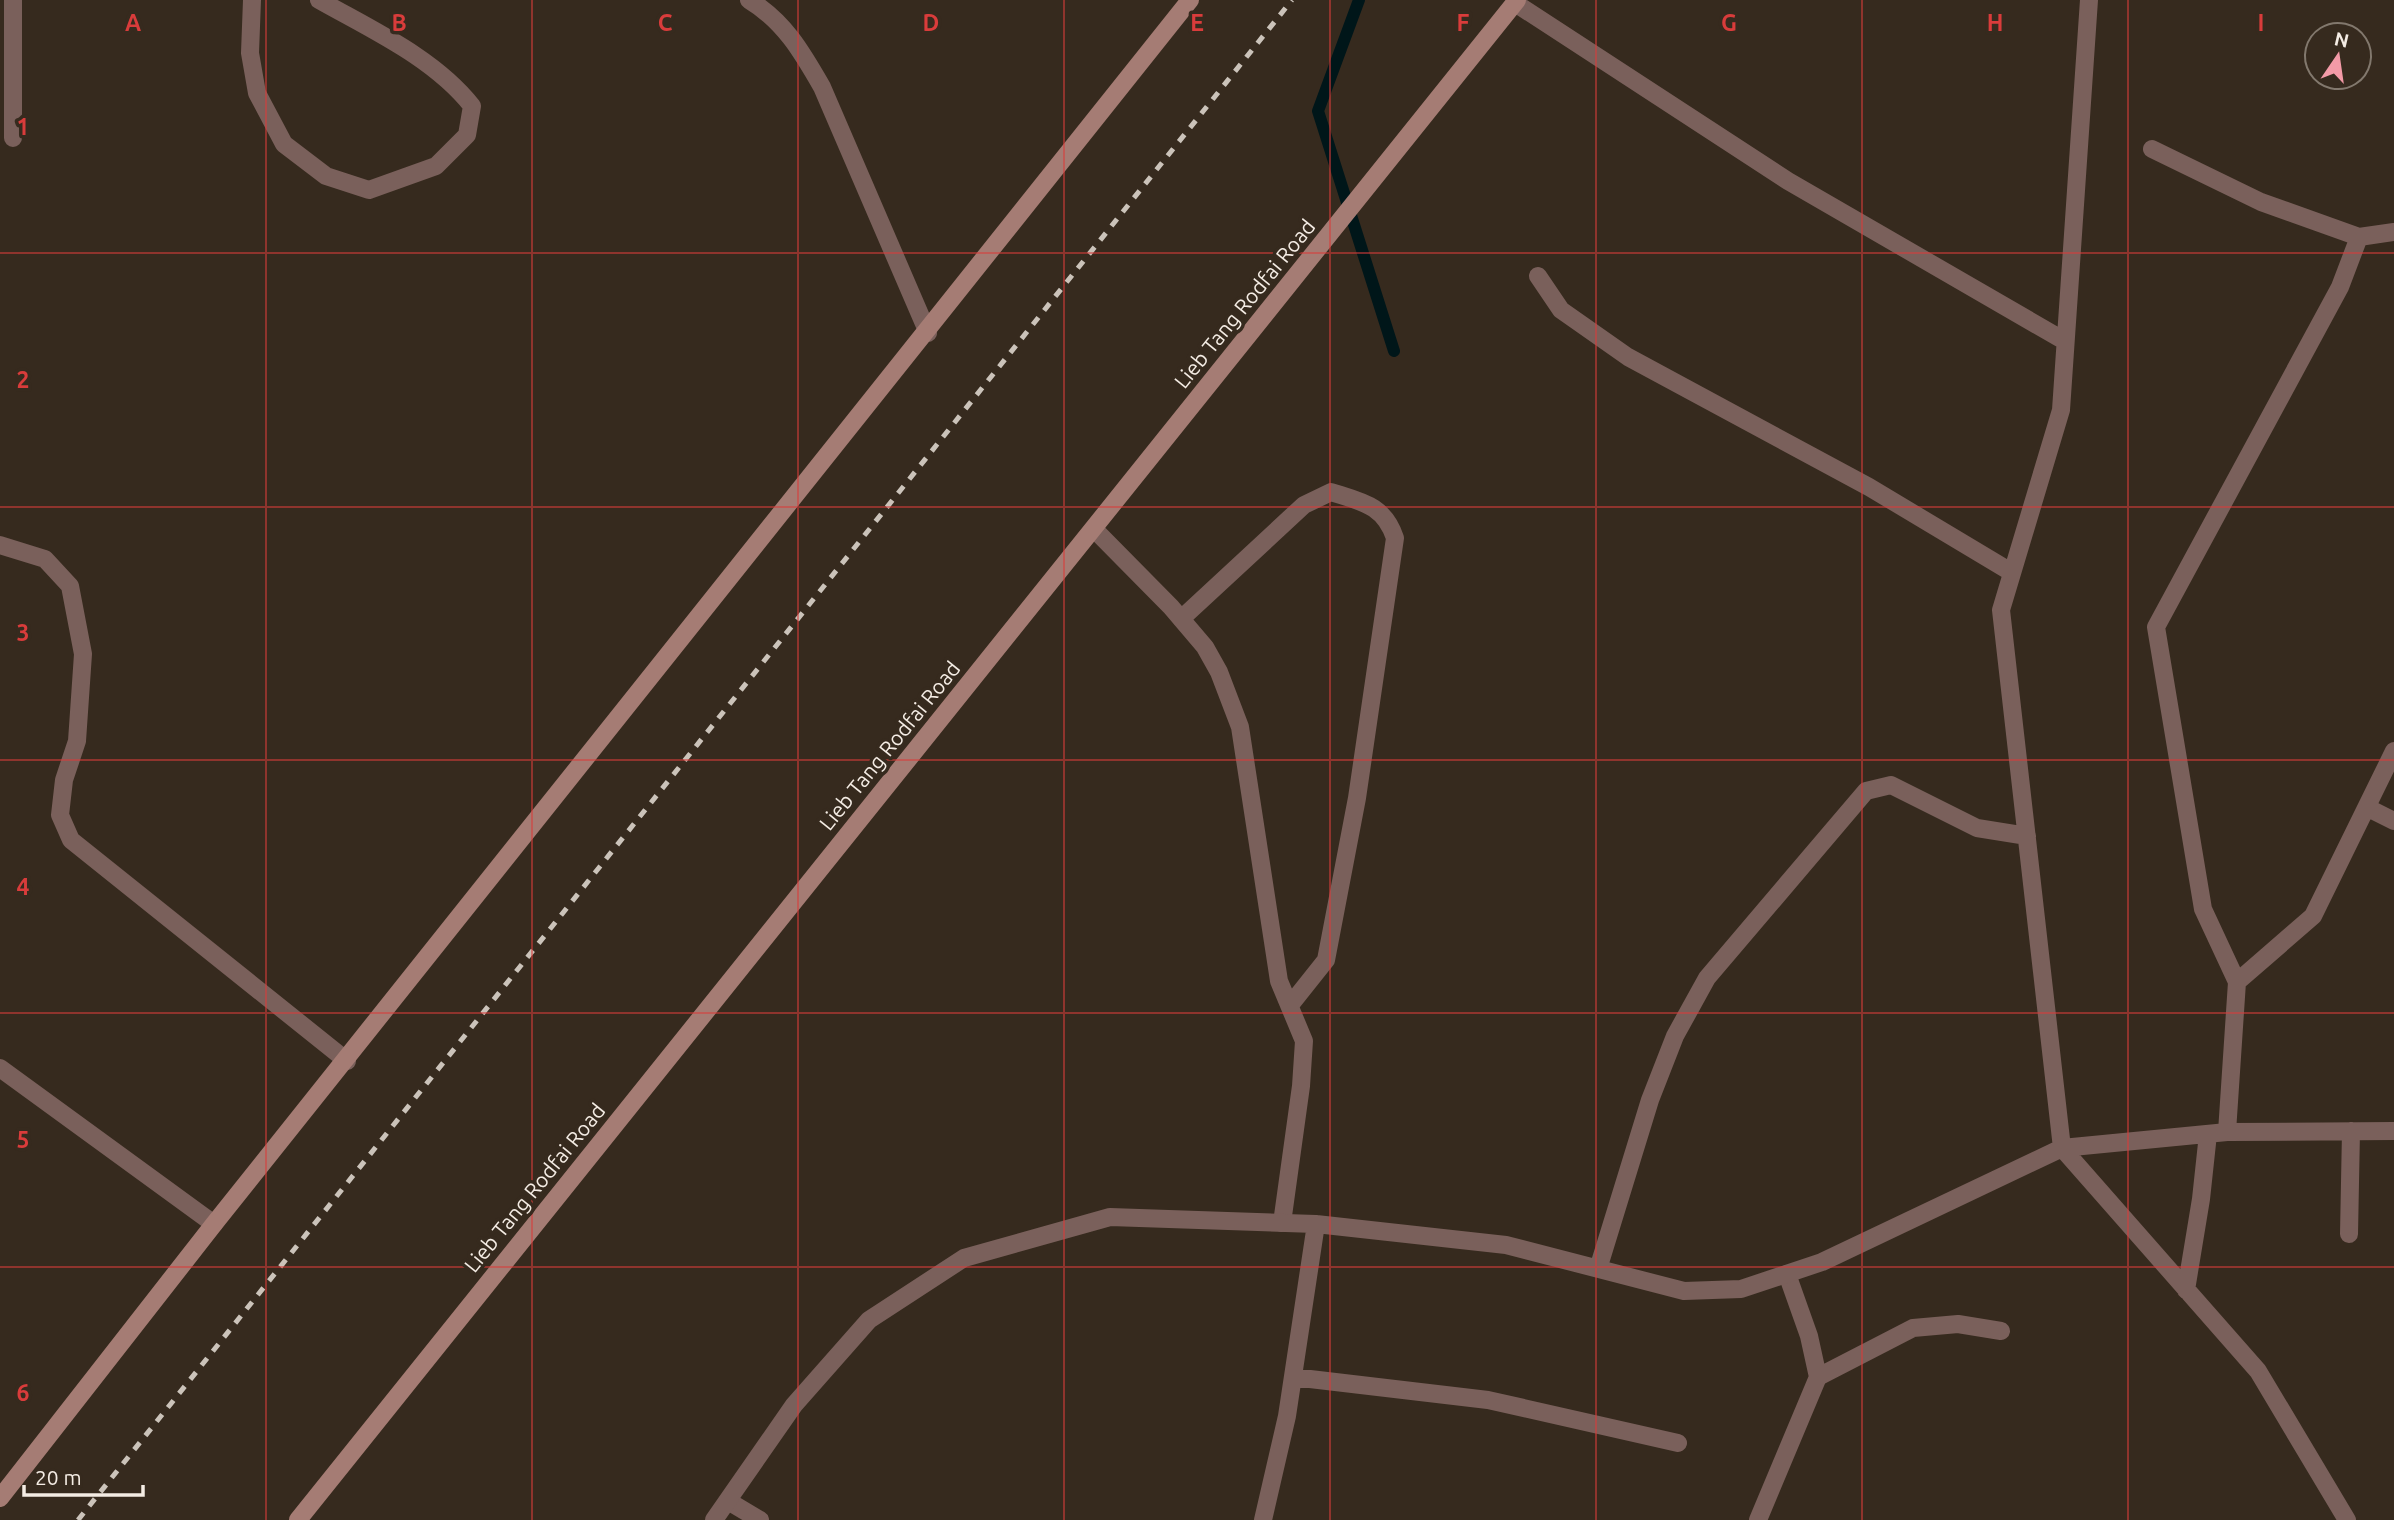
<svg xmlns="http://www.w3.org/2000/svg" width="2394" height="1520" viewBox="0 0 2394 1520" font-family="Ubuntu,sans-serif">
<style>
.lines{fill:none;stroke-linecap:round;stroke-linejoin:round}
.stream{stroke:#001619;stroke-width:12}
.lane{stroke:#7a605b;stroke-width:18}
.street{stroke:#7a605b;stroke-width:18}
.secondary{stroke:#a57c74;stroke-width:18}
.rail{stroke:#cbc3ba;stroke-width:5;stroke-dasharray:9 9;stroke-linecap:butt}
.grid{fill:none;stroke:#d93c3b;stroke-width:2;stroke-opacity:0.55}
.labels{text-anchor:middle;stroke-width:7;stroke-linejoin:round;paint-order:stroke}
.street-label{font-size:21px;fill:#f4ece4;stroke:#362a1e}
.grid-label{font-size:23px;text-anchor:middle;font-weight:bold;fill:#d93c3b;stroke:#362a1e;stroke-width:7;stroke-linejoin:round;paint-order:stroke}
</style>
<rect width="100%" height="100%" fill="#362a1e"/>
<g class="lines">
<path class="stream" d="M 1359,0 L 1318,111 L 1394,351"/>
<path class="lane" d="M 13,0 L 13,138
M 1094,529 L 1171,607 L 1205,647 L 1219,672 L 1240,727 L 1279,981 L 1304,1041 L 1301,1086 L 1282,1223
M 1181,619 L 1304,505 L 1331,492 C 1362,502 1384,505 1395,538 L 1357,798 L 1326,960 L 1291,1004
M 1818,1377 L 1913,1328 L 1958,1324 L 2001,1331
M 728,1501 L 760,1520
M 1758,1520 L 1818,1377 L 1809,1336 L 1787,1274"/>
<path class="street" d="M 252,0 L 250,53 L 257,93 L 284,144 L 326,176 L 369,190 L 436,166 L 467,135 L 472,106 C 434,58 372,30 319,0
M 749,0 C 784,21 802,52 822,87 L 928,333
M 2089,0 L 2061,410 L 2001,610 L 2062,1148 L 2258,1371 L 2347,1520
M 1515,3 L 1788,181 L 2063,340
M 2152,149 L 2261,202 L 2359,237 L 2394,232
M 1538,276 L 1561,310 L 1628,357 L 1869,487 L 2011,572
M 0,545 L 45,559 L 70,586 L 83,654 L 77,741 L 64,780 L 60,815 L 71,840 L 347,1061
M 2368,808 L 2394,821
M 2237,982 L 2313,916 L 2394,751
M 0,1068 L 214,1224
M 2227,1132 L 2237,982 L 2203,909 L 2156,627 L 2340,287 L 2359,237
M 2349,1234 L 2351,1131
M 1598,1269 L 1650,1100 L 1675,1036 L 1707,978 L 1866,791 L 1891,785 L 1977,828 L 2027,836
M 2186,1290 L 2201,1199 L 2208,1134
M 1293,1377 L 1488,1400 L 1678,1443
M 714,1520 L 794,1405 L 869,1320 L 964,1258 L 1110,1217 L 1316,1224 L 1506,1245 L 1684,1291 L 1741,1289 L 1822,1262 L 2062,1148 L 2227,1132 L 2394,1131
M 1263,1520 L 1287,1416 L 1316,1224"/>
<path class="secondary" d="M 0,1498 L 214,1224 L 1190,0
M 298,1520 L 1517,0"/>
<path class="rail" d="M 78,1520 L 1292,0"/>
</g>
<path class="grid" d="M 266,0 L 266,1520M 532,0 L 532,1520M 798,0 L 798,1520M 1064,0 L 1064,1520M 1330,0 L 1330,1520M 1596,0 L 1596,1520M 1862,0 L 1862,1520M 2128,0 L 2128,1520M 0,253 L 2394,253M 0,507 L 2394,507M 0,760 L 2394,760M 0,1013 L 2394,1013M 0,1267 L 2394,1267"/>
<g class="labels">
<g class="street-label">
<text transform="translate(1245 304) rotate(-51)" y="7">Lieb Tang Rodfai Road</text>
<text transform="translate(890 746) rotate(-51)" y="7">Lieb Tang Rodfai Road</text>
<text transform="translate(535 1188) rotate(-51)" y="7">Lieb Tang Rodfai Road</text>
</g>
</g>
<g class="grid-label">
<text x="133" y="31">A</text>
<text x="399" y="31">B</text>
<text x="665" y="31">C</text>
<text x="931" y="31">D</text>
<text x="1197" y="31">E</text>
<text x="1463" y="31">F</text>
<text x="1729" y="31">G</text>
<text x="1995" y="31">H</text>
<text x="2261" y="31">I</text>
<text x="23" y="135">1</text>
<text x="23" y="388">2</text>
<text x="23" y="641">3</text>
<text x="23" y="895">4</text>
<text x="23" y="1148">5</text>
<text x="23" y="1401">6</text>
</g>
<g transform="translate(2338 56) rotate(13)"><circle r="33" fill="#362a1e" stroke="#82786d" stroke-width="2"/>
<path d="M0-5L12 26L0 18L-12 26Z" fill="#f39aa7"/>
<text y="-10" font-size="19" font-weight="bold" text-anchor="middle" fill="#f4ece4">N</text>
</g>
<path d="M24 1485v10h119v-10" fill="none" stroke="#f4ece4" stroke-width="3.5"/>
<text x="35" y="1485" font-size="21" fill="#f4ece4" stroke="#362a1e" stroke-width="5" paint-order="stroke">20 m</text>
</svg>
